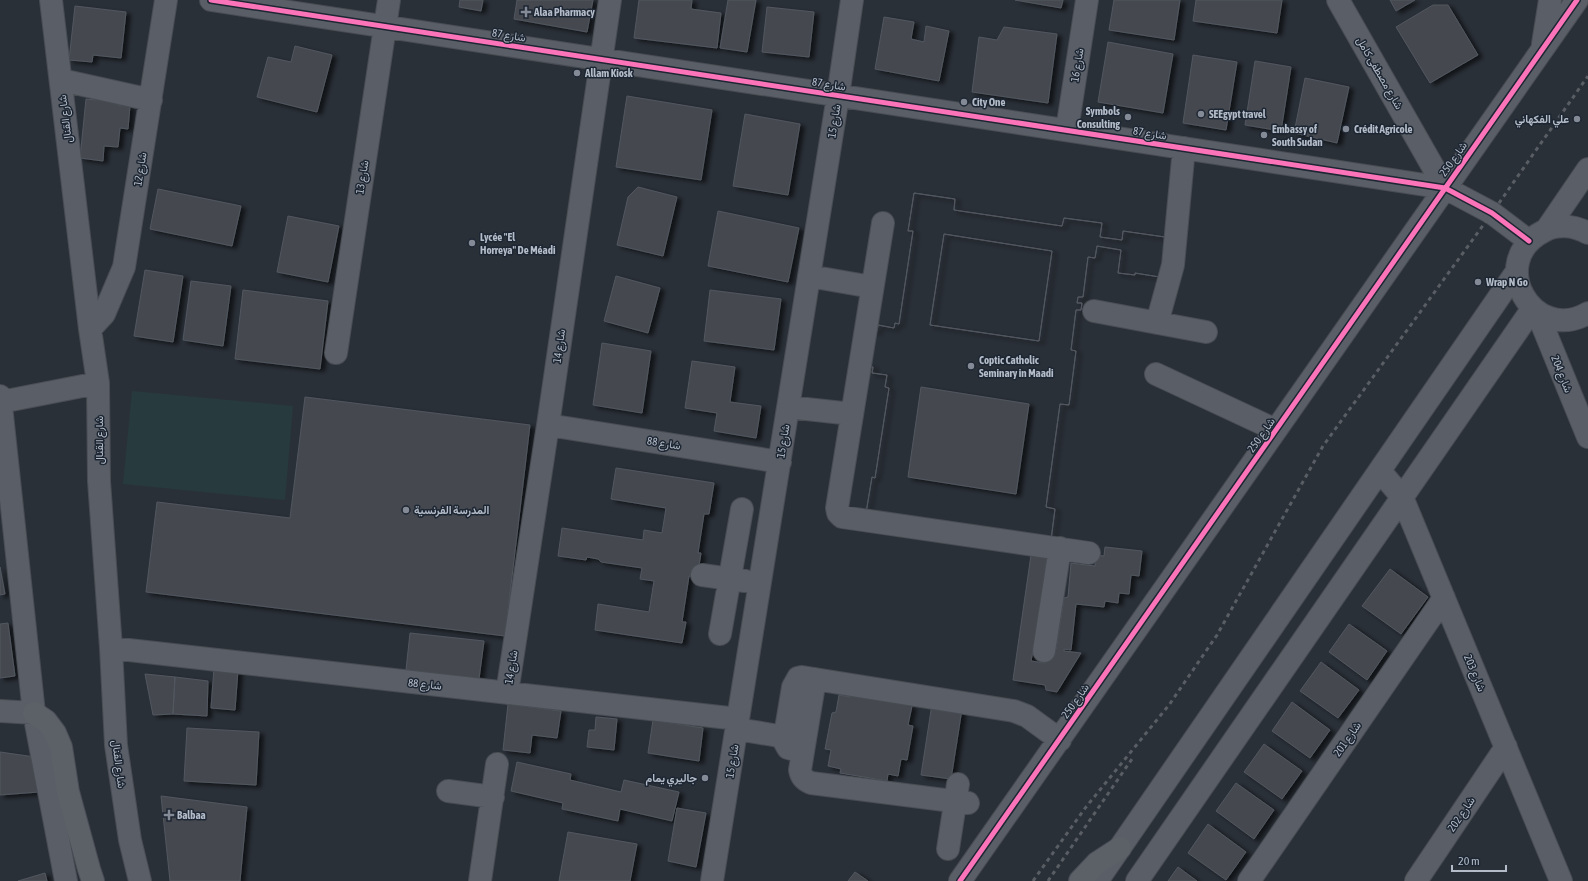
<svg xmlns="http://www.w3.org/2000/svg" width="1588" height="881" viewBox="0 0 1588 881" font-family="'Asap Condensed',Vazirmatn,sans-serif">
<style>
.grass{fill:#273a3e}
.building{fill:#444950;stroke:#52575f;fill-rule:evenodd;filter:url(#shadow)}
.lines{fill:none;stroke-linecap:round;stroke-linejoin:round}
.minor-casing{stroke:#484c53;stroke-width:24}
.major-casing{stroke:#484c55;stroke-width:24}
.minor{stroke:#5a5e66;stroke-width:22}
.major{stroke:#5c6168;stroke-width:22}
.rail{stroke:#595d64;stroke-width:3;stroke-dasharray:4 4;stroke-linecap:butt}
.cycleway-casing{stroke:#1d2633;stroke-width:8}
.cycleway{stroke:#fb73b8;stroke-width:5}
.poi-dot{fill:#848b96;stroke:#1d2633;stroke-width:1.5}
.labels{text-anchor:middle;stroke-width:3;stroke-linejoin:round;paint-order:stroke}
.poi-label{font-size:11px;font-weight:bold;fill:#b4bcc9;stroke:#1d2633;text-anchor:start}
.street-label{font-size:11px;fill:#b4bcc9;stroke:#1d2633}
</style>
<defs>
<filter id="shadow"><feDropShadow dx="4.5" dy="2.5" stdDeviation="2" flood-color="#0009"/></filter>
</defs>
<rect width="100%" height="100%" fill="#2a3038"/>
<path class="grass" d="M 132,391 L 293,406 L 285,500 L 123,484 Z"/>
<path class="building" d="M 460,0 L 483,0 L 481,11 L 459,7 Z
M 517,0 L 593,0 L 587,32 L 514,19 Z
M 639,0 L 692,0 L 691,9 L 721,13 L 717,48 L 634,38 Z
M 728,0 L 756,0 L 747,52 L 720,48 Z
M 1015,0 L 1063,0 L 1061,8 Z
M 1114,0 L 1180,0 L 1174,40 L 1109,30 Z
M 1196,0 L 1282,0 L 1277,33 L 1193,21 Z
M 1390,0 L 1415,0 L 1396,11 Z
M 1433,5 L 1448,5 L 1478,55 L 1430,83 L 1396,27 Z
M 75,6 L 126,12 L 121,58 L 93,55 L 92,62 L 69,60 Z
M 767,7 L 814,12 L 809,57 L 762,52 Z
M 884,17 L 914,22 L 911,39 L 924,42 L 926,26 L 949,31 L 939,81 L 875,69 Z
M 1004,27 L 1057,34 L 1048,103 L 972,92 L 979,37 L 997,40 Z
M 1108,42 L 1173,54 L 1163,113 L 1098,102 Z
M 295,46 L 332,55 L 317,112 L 257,97 L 268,57 L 291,62 Z
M 1193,55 L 1237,62 L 1226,130 L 1183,123 Z
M 1255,61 L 1291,67 L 1281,131 L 1245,125 Z
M 1305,78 L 1349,87 L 1337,143 L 1294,133 Z
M 103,93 L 114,96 L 118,105 L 130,106 L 128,129 L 120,128 L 118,147 L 104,146 L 103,161 L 80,158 L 86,99 L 96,100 Z
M 627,96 L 712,110 L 701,180 L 616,167 Z
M 745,114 L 800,124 L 788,195 L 733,186 Z
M 638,187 L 677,197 L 663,256 L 617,245 L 628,197 Z
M 158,189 L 241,206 L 232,246 L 150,229 Z
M 914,193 L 955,199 L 954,210 L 1062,226 L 1064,218 L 1102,223 L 1100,237 L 1122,240 L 1123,231 L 1172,238 L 1166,278 L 1135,273 L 1135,275 L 1118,273 L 1121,250 L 1097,246 L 1095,258 L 1088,257 L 1083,297 L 1078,297 L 1077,303 L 1082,303 L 1081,310 L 1076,310 L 1071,350 L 1076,351 L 1069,405 L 1060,404 L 1046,507 L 1055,509 L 1051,540 L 866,513 L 872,477 L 875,478 L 889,388 L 885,387 L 887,375 L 872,373 L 873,367 L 861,365 L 867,329 L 877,331 L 878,325 L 894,328 L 895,323 L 899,324 L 913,231 L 908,231 ZM 944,234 L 1052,251 L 1039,341 L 930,325 Z
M 914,193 L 955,199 L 954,210 L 1062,226 L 1064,218 L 1102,223 L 1100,237 L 1122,240 L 1123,231 L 1172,238 L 1166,278 L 1135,273 L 1135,275 L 1118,273 L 1121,250 L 1097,246 L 1095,258 L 1088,257 L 1083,297 L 1078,297 L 1077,303 L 1082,303 L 1081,310 L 1076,310 L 1071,350 L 1076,351 L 1069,405 L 1060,404 L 1046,507 L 1055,509 L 1051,540 L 866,513 L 872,477 L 875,478 L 889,388 L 885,387 L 887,375 L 872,373 L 873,367 L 861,365 L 867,329 L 877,331 L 878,325 L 894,328 L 895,323 L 899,324 L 913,231 L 908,231 ZM 944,234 L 1052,251 L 1039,341 L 930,325 ZM 921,387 L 1029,404 L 1016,494 L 908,477 Z
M 718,211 L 799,228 L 788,282 L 708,266 Z
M 288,216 L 339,226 L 328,282 L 277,272 Z
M 145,270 L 183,276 L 173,342 L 134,336 Z
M 616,276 L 660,288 L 648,333 L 604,321 Z
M 191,281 L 231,286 L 223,346 L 183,340 Z
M 243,290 L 328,301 L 320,369 L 235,359 Z
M 710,290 L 781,299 L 774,350 L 704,341 Z
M 602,343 L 651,351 L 642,413 L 593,405 Z
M 692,361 L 735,367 L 730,402 L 761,406 L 756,438 L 714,431 L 717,413 L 685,408 Z
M 305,397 L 530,425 L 505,636 L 146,592 L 157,502 L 290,518 Z
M 616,468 L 714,483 L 709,514 L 704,514 L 698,553 L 701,553 L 697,578 L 689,576 L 682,622 L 686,622 L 682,643 L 595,630 L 598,604 L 649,612 L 654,581 L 640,579 L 642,568 L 601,562 L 598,559 L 587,557 L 586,560 L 558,556 L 562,528 L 643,540 L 644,530 L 662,533 L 666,508 L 611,499 Z
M 1105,547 L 1142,551 L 1139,576 L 1131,575 L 1129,594 L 1119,593 L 1118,603 L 1105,601 L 1104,607 L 1076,604 L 1071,650 L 1064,649 L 1064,651 L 1081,653 L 1057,692 L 1046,690 L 1045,685 L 1013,680 L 1032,548 L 1055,552 L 1041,653 L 1033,651 L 1031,661 L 1045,663 L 1047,648 L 1056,649 L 1064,598 L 1068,597 L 1071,563 L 1095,566 L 1096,555 L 1104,556 Z
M 0,567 L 5,594 L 0,595 Z
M 1390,569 L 1428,597 L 1401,634 L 1362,606 Z
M 8,623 L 15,676 L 0,678 L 0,624 Z
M 1349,624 L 1387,651 L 1367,680 L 1329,652 Z
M 410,633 L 484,641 L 479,679 L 406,670 Z
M 1321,662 L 1359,690 L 1338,718 L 1300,691 Z
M 214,668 L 238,670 L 235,710 L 211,708 Z
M 145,674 L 175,677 L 173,714 L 153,715 Z
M 175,677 L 208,681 L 207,716 L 173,714 Z
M 852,691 L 912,706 L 908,725 L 913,726 L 907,760 L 901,759 L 898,776 L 888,774 L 887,781 L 840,773 L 841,769 L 828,766 L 831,750 L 825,749 L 832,713 L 836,712 L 839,695 L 851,697 Z
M 1292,702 L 1330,730 L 1310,758 L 1272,731 Z
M 508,704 L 561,711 L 557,738 L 532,735 L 530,753 L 503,750 Z
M 932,704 L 962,709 L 951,779 L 921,775 Z
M 596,717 L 617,719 L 614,750 L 587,747 L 589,730 L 595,730 Z
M 653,720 L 703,728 L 699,761 L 648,753 Z
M 187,728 L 259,732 L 256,785 L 184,781 Z
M 1264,744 L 1302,771 L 1282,799 L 1244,772 Z
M 0,752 L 35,757 L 39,792 L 0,795 Z
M 517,762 L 571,774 L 570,780 L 621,792 L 624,780 L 679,792 L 672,821 L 620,809 L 618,821 L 562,809 L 563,803 L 511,791 Z
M 1236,783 L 1274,810 L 1254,839 L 1216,811 Z
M 161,796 L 247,807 L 240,881 L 170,881 Z
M 677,808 L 706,813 L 696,867 L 668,861 Z
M 1208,824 L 1246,852 L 1226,880 L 1188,853 Z
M 568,832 L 637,844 L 630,881 L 559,881 Z
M 1178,867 L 1197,881 L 1168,881 Z
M 855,872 L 868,881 L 848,881 Z
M 45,873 L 47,881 L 18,881 Z"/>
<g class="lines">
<defs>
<path id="minor" d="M 51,0 L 90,329 L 98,383 L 99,481 L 111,648 L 116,745 L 130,840 L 140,881
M 211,0 L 1445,188 L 1492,213 L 1529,241
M 1338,0 L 1445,188
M 1543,44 L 1550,0
M 61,80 L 151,100
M 1067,130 L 1087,0
M 883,223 L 837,508 L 838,513 L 842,517 L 1089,553
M 1547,229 L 1588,169
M 1588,233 C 1575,226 1558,223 1544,231 C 1485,261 1533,345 1588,313
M 809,276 L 872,287
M 1094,311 L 1206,332
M 1537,312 L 1588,437
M 1157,323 L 1173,265 L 1184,148
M 90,329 L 104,314 L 124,267 L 166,0
M 336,353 L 389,0
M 1156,374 L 1276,430
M 0,396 L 34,713 L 66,881
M 1,402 L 98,383
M 788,407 L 852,414
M 548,425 L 780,462
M 1380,471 L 1402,497 L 1561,881
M 702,575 L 745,581
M 720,634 L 742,509
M 111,648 L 738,719
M 1044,651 L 1060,548
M 815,679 L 800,770 C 801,777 804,780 811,783 L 968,803
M 507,693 L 548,425 L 610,0
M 0,711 L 34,713
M 737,729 L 785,737
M 803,752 L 788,748 L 784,741 L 793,687 L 798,678 L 802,677 L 1014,711 L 1027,716 L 1060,740
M 448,791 L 493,797
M 948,849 L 958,784
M 480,881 L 497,764
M 712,881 L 838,96 L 852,0
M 960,881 L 1577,0
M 1097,881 L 1517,271
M 1137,881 L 1533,308
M 1249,881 L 1444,598
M 1416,881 L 1506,747"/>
<path id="major" d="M 34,713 L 46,721 L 55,733 L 61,747 L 68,792 L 89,869 L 93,881
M 1080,881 L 1097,863 L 1120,848"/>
</defs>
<use href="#minor" class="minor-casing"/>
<use href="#major" class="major-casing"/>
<use href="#minor" class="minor"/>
<use href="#major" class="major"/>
<path class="rail" d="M 1033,881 L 1086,807 L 1169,705 L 1217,635 L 1323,446 L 1492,213 L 1588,76
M 1048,881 L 1134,756"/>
<defs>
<path id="cycleway" d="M 211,0 L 1445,188 L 1492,213 L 1529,241
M 960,881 L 1577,0"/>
</defs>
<use href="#cycleway" class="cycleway-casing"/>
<use href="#cycleway" class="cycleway"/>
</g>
<g class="poi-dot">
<path d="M524 6h4v4h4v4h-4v4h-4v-4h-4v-4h4z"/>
<circle cx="577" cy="73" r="4"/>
<circle cx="964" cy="102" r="4"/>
<circle cx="1201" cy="114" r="4"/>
<circle cx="1128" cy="117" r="4"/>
<circle cx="1577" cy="119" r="4"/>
<circle cx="1346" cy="129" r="4"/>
<circle cx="1264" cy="135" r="4"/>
<circle cx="472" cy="243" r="4"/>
<circle cx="1478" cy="282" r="4"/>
<circle cx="971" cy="366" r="4"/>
<circle cx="406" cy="510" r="4"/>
<circle cx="705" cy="778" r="4"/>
<path d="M167 809h4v4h4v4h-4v4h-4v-4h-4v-4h4z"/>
</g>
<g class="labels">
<g class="poi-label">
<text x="534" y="16">Alaa Pharmacy</text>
<text x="585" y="77">Allam Kiosk</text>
<text x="972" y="106">City One</text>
<text x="1120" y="115" text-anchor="end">Symbols<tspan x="1120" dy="13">Consulting</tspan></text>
<text x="1209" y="118">SEEgypt travel</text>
<text x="1569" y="123" text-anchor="end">علي الفكهاني</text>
<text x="1272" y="133">Embassy of<tspan x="1272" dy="13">South Sudan</tspan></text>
<text x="1354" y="133">Crédit Agricole</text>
<text x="480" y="241">Lycée "El<tspan x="480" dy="13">Horreya" De Méadi</tspan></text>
<text x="1486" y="286">Wrap N Go</text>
<text x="979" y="364">Coptic Catholic<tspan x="979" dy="13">Seminary in Maadi</tspan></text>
<text x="414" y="514">المدرسة الفرنسية</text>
<text x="697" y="782" text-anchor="end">جاليري يمام</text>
<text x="177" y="819">Balbaa</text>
</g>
<g class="street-label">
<text transform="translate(509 35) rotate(9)" y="4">شارع 87</text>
<text transform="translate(1077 65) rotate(-81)" y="4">شارع 16</text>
<text transform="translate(1380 73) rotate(60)" y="4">شارع مصطفى كامل</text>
<text transform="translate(829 84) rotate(9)" y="4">شارع 87</text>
<text transform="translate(65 119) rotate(-97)" y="4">شارع القنال</text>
<text transform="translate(834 121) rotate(-81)" y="4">شارع 15</text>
<text transform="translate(1150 133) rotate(9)" y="4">شارع 87</text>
<text transform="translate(1453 159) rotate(-55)" y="4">شارع 250</text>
<text transform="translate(140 169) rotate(-81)" y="4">شارع 12</text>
<text transform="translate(362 177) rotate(-81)" y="4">شارع 13</text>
<text transform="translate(559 346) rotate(-82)" y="4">شارع 14</text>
<text transform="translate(1562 374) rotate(68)" y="4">شارع 204</text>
<text transform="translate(1261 435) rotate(-55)" y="4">شارع 250</text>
<text transform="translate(99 440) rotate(-90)" y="4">شارع القنال</text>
<text transform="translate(783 441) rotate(-81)" y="4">شارع 15</text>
<text transform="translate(664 443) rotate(9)" y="4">شارع 88</text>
<text transform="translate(511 667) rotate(-81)" y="4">شارع 14</text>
<text transform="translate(1475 673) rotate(67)" y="4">شارع 203</text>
<text transform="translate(425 684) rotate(6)" y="4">شارع 88</text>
<text transform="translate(1075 701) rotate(-55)" y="4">شارع 250</text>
<text transform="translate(1347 739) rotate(-55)" y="4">شارع 201</text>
<text transform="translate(732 761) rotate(-81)" y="4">شارع 15</text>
<text transform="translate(119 764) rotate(83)" y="4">شارع القنال</text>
<text transform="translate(1461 814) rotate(-56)" y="4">شارع 202</text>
</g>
</g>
<path d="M1452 865v6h54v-6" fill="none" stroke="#b4bcc9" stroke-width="2"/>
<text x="1458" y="865" font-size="12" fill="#b4bcc9" stroke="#1d2633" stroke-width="3" paint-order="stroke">20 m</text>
</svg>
